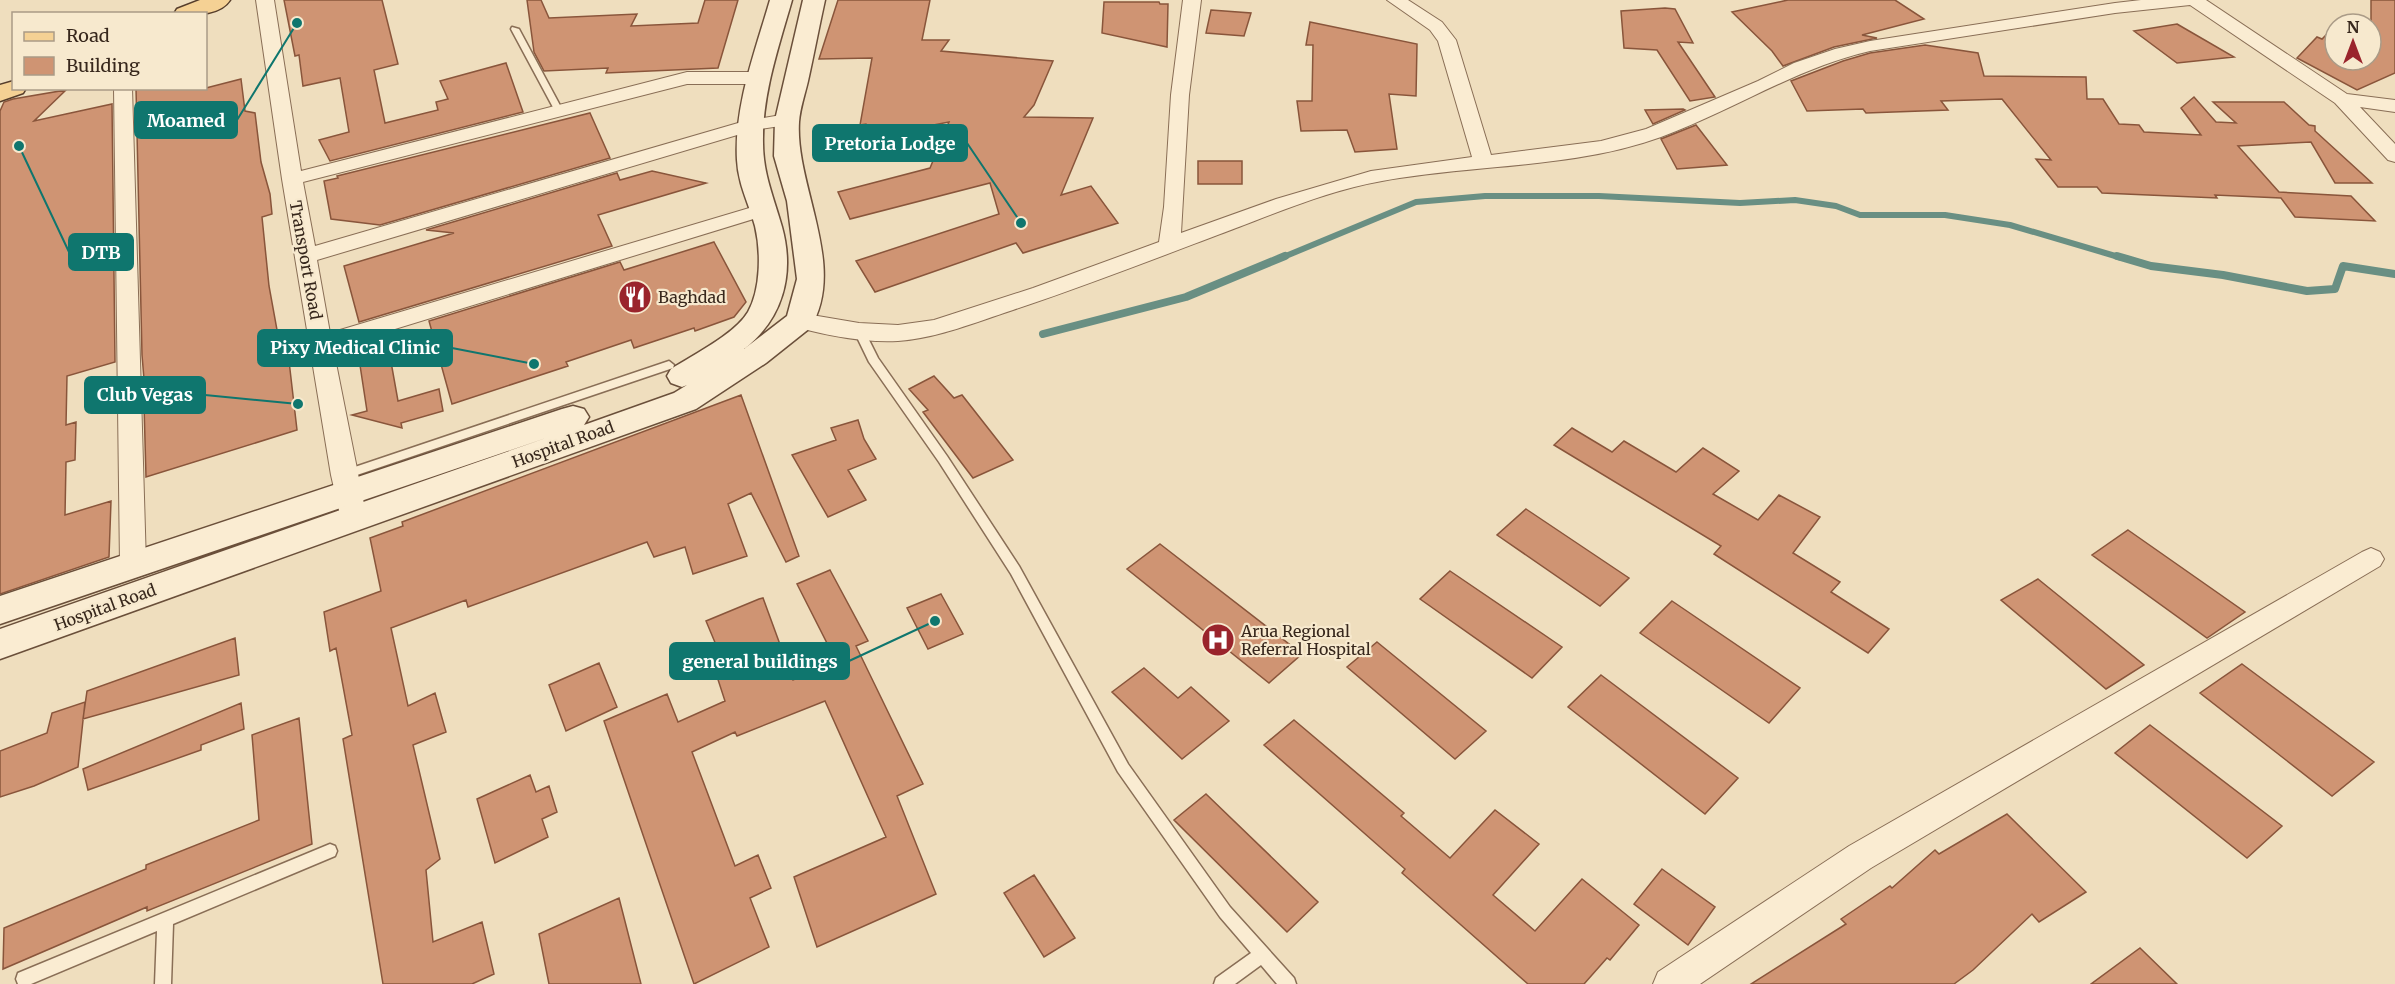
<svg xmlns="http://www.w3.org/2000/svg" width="2395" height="984" viewBox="0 0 2395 984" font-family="Merriweather,serif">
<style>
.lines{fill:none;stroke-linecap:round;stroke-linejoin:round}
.stream-far1{stroke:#698f83;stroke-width:6}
.stream{stroke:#698f83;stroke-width:8}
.building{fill:#cf9473;stroke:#89553b;stroke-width:1.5}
.lane-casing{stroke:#896e56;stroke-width:3}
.street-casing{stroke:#896e56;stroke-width:2}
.secondary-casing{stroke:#6a4f3a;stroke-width:3}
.primary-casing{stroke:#563d2b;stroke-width:3}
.lane{fill:#faecd2;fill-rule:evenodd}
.street{fill:#faecd2;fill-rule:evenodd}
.secondary{fill:#faecd2;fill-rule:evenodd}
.primary{fill:#f5d194;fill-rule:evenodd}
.labels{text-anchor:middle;stroke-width:4.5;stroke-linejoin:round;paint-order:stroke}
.street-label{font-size:16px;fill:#37271c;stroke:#f7e9ce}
.poi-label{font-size:16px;fill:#37271c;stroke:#f7e9ce;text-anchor:start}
.leader{fill:none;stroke:#0f766e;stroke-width:2}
.callout-dot{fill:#0f766e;stroke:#f7e9ce;stroke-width:2}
.callout{fill:#0f766e;stroke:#0f766e;stroke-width:2}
.callout-label{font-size:18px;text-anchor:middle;font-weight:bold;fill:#fff}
</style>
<rect width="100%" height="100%" fill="#efdebe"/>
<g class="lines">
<path class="stream-far1" d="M 1281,258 L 1416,202 L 1485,196 L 1599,196 L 1740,203 L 1795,200 L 1836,206 L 1860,215 L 1945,215 L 2010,225 L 2122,258"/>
<path class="stream" d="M 2117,256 L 2151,266 L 2223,275 L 2307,291 L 2335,289 L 2343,266 L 2395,274
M 1043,334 L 1186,297 L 1285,256"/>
</g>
<path class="building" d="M 284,0 L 382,0 L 398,64 L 374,70 L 385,123 L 438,110 L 436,102 L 448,99 L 440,81 L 506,63 L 523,112 L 330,161 L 319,140 L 349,132 L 340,78 L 303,86 L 299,55 L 295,56 Z
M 527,0 L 541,0 L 549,18 L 637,14 L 631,26 L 698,23 L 705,0 L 738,0 L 718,68 L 606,73 L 608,68 L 544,71 L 534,52 Z
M 838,0 L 930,0 L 922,40 L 949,40 L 941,51 L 1053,61 L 1034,105 L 1024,117 L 1093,118 L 1061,195 L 1091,186 L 1118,223 L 1023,253 L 1016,243 L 875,292 L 856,261 L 999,214 L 990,183 L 850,219 L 838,192 L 930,168 L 949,122 L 871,137 L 866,124 L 860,125 L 872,58 L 819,59 Z
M 1788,0 L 1895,0 L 1924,19 L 1862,35 L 1877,38 L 1834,47 L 1783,66 L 1772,51 L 1732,12 Z
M 2371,0 L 2395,0 L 2395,73 L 2357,90 L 2297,58 L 2317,37 L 2322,39 L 2331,30 L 2335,31 L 2335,60 L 2371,60 Z
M 1104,2 L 1159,2 L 1160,4 L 1168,4 L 1167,47 L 1102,33 Z
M 1665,8 L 1675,9 L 1693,43 L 1678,42 L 1715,97 L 1690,101 L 1657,50 L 1624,48 L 1621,11 Z
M 1211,10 L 1251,13 L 1244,36 L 1206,33 Z
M 1310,22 L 1417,44 L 1416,96 L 1389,94 L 1397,149 L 1355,152 L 1347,130 L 1301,131 L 1297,101 L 1312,101 L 1313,45 L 1306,45 Z
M 2177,24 L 2234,57 L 2177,63 L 2134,31 Z
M 1925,45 L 1978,53 L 1984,76 L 2086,77 L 2087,99 L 2103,99 L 2119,124 L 2139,125 L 2144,132 L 2201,135 L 2181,108 L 2194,97 L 2216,122 L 2236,123 L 2213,102 L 2284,102 L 2309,125 L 2315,126 L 2315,131 L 2372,183 L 2335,183 L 2311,142 L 2238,146 L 2279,192 L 2351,196 L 2375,221 L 2295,217 L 2281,198 L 2215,195 L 2217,198 L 2102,193 L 2097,187 L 2058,187 L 2036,159 L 2051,160 L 2002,99 L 1941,101 L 1948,110 L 1866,113 L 1863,109 L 1807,111 L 1791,81 L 1843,61 L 1870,53 Z
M 241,79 L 245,111 L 255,113 L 261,162 L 270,194 L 272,214 L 262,217 L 269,286 L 283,363 L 289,361 L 297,430 L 146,477 L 144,404 L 146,403 L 142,355 L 136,88 L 206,88 Z
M 66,90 L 34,121 L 112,104 L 115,362 L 67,376 L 66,425 L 76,422 L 75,460 L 66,462 L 65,515 L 111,501 L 109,557 L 0,594 L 0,111 L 4,102 L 13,99 Z
M 1683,109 L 1685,110 L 1653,124 L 1645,110 Z
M 590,113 L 610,158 L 380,225 L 331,219 L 324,181 L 338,178 L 337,176 Z
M 1696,125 L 1727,165 L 1677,169 L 1661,139 Z
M 1198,161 L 1242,161 L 1242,184 L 1198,184 Z
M 652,171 L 706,183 L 598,215 L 612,246 L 359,322 L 344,266 L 454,233 L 426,230 L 617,173 L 620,180 Z
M 714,242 L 746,302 L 734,317 L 695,331 L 694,328 L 634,348 L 631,340 L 566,362 L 568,366 L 452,404 L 429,321 L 620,262 L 624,270 Z
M 386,334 L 398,401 L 439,389 L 443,411 L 401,423 L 402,428 L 352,415 L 367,411 L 358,352 L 366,350 L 364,341 Z
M 934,376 L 954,398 L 962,395 L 1013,460 L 973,478 L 923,412 L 928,410 L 909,389 Z
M 741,395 L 799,556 L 786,562 L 751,493 L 728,504 L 747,556 L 693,574 L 685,547 L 654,557 L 647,542 L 468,607 L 466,600 L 391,628 L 408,706 L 435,693 L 446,732 L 413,745 L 440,859 L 426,870 L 433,942 L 482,922 L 494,974 L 472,984 L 383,984 L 343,739 L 352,735 L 336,648 L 330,651 L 324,612 L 381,591 L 370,538 L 403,526 L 402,522 Z
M 858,420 L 864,439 L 876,459 L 848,470 L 866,500 L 828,517 L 792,455 L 836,440 L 831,428 Z
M 1572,428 L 1612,452 L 1624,441 L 1676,472 L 1703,448 L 1739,471 L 1713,494 L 1758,520 L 1779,495 L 1820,517 L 1793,553 L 1840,582 L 1831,592 L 1889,629 L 1868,653 L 1714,554 L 1721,546 L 1554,445 Z
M 1526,509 L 1629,578 L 1600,606 L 1497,535 Z
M 2128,530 L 2245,612 L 2207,638 L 2092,555 Z
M 1160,544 L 1302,654 L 1269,683 L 1127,569 Z
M 830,570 L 868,641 L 856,646 L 923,784 L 897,796 L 936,894 L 817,947 L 794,877 L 886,837 L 825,701 L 737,736 L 735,732 L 692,752 L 735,866 L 758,855 L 771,888 L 750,898 L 769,947 L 694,984 L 604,721 L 667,694 L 678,722 L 725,701 L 710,655 L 719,652 L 706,621 L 759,599 L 763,598 L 793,680 L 836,661 L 797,584 Z
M 1450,571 L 1562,647 L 1532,678 L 1420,599 Z
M 2038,579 L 2144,665 L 2106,689 L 2001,600 Z
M 941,594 L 963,634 L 928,649 L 907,608 Z
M 1672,601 L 1800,688 L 1769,723 L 1640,633 Z
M 235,638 L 239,675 L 83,719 L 87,691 Z
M 1377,642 L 1486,731 L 1455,759 L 1347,667 Z
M 599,663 L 617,707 L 566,731 L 549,685 Z
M 2242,664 L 2374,762 L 2332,796 L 2200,693 Z
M 1144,668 L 1178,698 L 1191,687 L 1229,721 L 1182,759 L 1112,692 Z
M 1601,675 L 1738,778 L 1705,814 L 1568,707 Z
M 85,702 L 78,767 L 34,786 L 0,797 L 0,751 L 47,733 L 52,713 Z
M 241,703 L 244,729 L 201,745 L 201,750 L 88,790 L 83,769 Z
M 299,718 L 312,844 L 147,911 L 147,907 L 3,969 L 4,928 L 146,869 L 146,865 L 259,820 L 252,735 Z
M 1294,720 L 1404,813 L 1401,816 L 1450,858 L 1495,810 L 1539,844 L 1493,895 L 1535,931 L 1582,879 L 1639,925 L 1610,960 L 1607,958 L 1584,984 L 1528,984 L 1402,873 L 1405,869 L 1264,745 Z
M 2150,725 L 2282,826 L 2247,858 L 2115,753 Z
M 530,775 L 536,792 L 549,786 L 557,812 L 542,819 L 548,837 L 495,863 L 477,799 Z
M 1206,794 L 1318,902 L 1287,932 L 1174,820 Z
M 2007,814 L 2086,892 L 2039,922 L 2032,914 L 1973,970 L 1954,984 L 1751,984 L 1846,924 L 1841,919 L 1890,886 L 1892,888 L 1935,850 L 1939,854 Z
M 1662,869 L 1715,907 L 1688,945 L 1634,904 Z
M 1034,875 L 1075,938 L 1044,957 L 1004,893 Z
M 619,898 L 641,984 L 549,984 L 539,934 Z
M 2140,948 L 2177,984 L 2091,984 Z"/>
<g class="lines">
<defs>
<path id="lane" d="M 512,27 L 519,29 L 563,111 L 562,113 L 559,114 L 555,111 L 511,29 Z
M 859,327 L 863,328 L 878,358 L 947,456 L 1019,566 L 1128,764 L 1230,907 L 1294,978 L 1296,984 L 1277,984 L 1261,965 L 1235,984 L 1214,984 L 1216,978 L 1251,953 L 1220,917 L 1118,772 L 1011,574 L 939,462 L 869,362 L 854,331 Z
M 669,361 L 674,365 L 673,368 L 348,478 L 340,478 L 338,475 L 340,472 Z
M 330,844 L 335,846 L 337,851 L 335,856 L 173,924 L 171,984 L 155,984 L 157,931 L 31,984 L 18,984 L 16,979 L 18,973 Z"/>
<path id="street" d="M 256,0 L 274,0 L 301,171 L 687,72 L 760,72 L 767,74 L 769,78 L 767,82 L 760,84 L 687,84 L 303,182 L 315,246 L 745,121 L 787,114 L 794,116 L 797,120 L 794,124 L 754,130 L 317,260 L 330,333 L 756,206 L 763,204 L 770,206 L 773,210 L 770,214 L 333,348 L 367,519 L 363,526 L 354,529 L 345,526 L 341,519 L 331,475 L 282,179 Z
M 1183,0 L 1201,0 L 1189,95 L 1181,233 L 1276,199 L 1371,171 L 1472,157 L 1438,41 L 1430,30 L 1387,0 L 1408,0 L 1442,22 L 1456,40 L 1491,155 L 1601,141 L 1646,129 L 1758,81 L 1794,63 L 1835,49 L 1870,41 L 2115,3 L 2141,0 L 2206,0 L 2347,94 L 2395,100 L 2395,112 L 2360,107 L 2395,144 L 2395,162 L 2388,160 L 2335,103 L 2190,5 L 2115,13 L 1870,51 C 1796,68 1732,111 1661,137 C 1573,169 1473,164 1382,181 C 1334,189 1281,211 1236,228 C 1162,256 1088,285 1013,310 C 976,322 938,338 898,341 C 864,343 825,335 792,326 L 789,321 L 792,316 L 800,313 L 859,323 L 898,325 L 934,320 L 1033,288 L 1159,242 L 1164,207 L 1171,95 Z
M 114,88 L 132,88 L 146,565 L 142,572 L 133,576 L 124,572 L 120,565 Z
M 2371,548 L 2380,552 L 2384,559 L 2380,566 L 1871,868 L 1700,984 L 1653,984 L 1658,972 L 1849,846 L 2362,552 Z"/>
<path id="secondary" d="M 770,0 L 792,0 C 779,46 762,94 763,143 C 763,174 774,198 782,227 C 795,274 783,319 744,349 L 787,316 L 797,279 L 787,201 L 774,156 L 775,120 L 803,0 L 825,0 C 819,27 814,54 808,81 C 805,94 800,108 799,122 C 795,186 848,267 810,328 L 766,363 L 696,409 L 0,659 L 0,629 L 549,437 L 0,624 L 0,596 L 562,409 L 573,406 L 584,409 L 589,417 L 584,425 L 674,393 L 687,385 L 682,387 L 671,383 L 667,376 L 671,369 C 693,355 735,334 748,312 C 761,289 761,251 755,226 C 749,204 738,184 737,160 C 734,106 755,52 770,0 Z"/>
<path id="primary" d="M 200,0 L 230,0 C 219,17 192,14 174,14 L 177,9 Z
M 14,81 L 14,88 L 26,88 L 23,93 L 0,101 L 0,85 Z"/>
</defs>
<use href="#lane" class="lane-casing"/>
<use href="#street" class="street-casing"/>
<use href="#secondary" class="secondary-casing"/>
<use href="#primary" class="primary-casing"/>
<use href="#lane" class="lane"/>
<use href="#street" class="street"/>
<use href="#secondary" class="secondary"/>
<use href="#primary" class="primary"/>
</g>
<defs>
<symbol id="restaurant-disc" viewBox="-11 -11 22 22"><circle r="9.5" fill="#9a242c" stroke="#f7e9ce"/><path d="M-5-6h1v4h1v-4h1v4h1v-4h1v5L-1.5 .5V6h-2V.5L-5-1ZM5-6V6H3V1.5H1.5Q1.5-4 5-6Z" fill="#fff"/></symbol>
<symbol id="hospital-disc" viewBox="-11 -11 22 22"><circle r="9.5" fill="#9a242c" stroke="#f7e9ce"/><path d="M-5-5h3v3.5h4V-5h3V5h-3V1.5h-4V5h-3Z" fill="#fff"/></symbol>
</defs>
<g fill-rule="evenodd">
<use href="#restaurant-disc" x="616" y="278" width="38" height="38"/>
<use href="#hospital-disc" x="1199" y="621" width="38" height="38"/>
</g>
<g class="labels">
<g class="street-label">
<text transform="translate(306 260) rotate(80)" y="6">Transport Road</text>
<text transform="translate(563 444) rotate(-20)" y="6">Hospital Road</text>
<text transform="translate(105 607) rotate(-20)" y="6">Hospital Road</text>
</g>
<g class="poi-label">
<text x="658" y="303">Baghdad</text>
<text x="1241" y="637">Arua Regional<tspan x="1241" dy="18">Referral Hospital</tspan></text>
</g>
</g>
<path class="leader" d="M297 23L237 120M1021 223L967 143M19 146L69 252M534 364L452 348M298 404L205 395M935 621L849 661"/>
<g class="callout-dot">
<circle cx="297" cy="23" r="6"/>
<circle cx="1021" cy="223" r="6"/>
<circle cx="19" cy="146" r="6"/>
<circle cx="534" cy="364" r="6"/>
<circle cx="298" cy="404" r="6"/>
<circle cx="935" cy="621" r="6"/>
</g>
<g class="callout">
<rect x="135" y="102" width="102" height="36" rx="6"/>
<rect x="813" y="125" width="154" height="36" rx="6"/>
<rect x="69" y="234" width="64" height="36" rx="6"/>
<rect x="258" y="330" width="194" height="36" rx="6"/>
<rect x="85" y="377" width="120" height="36" rx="6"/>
<rect x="670" y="643" width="179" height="36" rx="6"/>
</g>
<g class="callout-label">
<text x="186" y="127">Moamed</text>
<text x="890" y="150">Pretoria Lodge</text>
<text x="101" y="259">DTB</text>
<text x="355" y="354">Pixy Medical Clinic</text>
<text x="145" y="401">Club Vegas</text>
<text x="760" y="668">general buildings</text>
</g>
<rect x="12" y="12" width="195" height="78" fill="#f7e9ce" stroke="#aa9b87" stroke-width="1.5"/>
<rect x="24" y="32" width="30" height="9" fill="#f5d194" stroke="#aa9b87" stroke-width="1.5"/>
<text x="66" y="42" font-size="18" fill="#37271c">Road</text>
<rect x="24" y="57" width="30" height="18" fill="#cf9473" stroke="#aa9b87" stroke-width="1.5"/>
<text x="66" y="72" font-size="18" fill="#37271c">Building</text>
<g transform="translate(2353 42)"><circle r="28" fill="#f7e9ce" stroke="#aa9b87" stroke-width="1.5"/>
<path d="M0-4.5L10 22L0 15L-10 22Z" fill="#9a242c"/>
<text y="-9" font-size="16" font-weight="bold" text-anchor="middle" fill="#37271c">N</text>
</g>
</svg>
